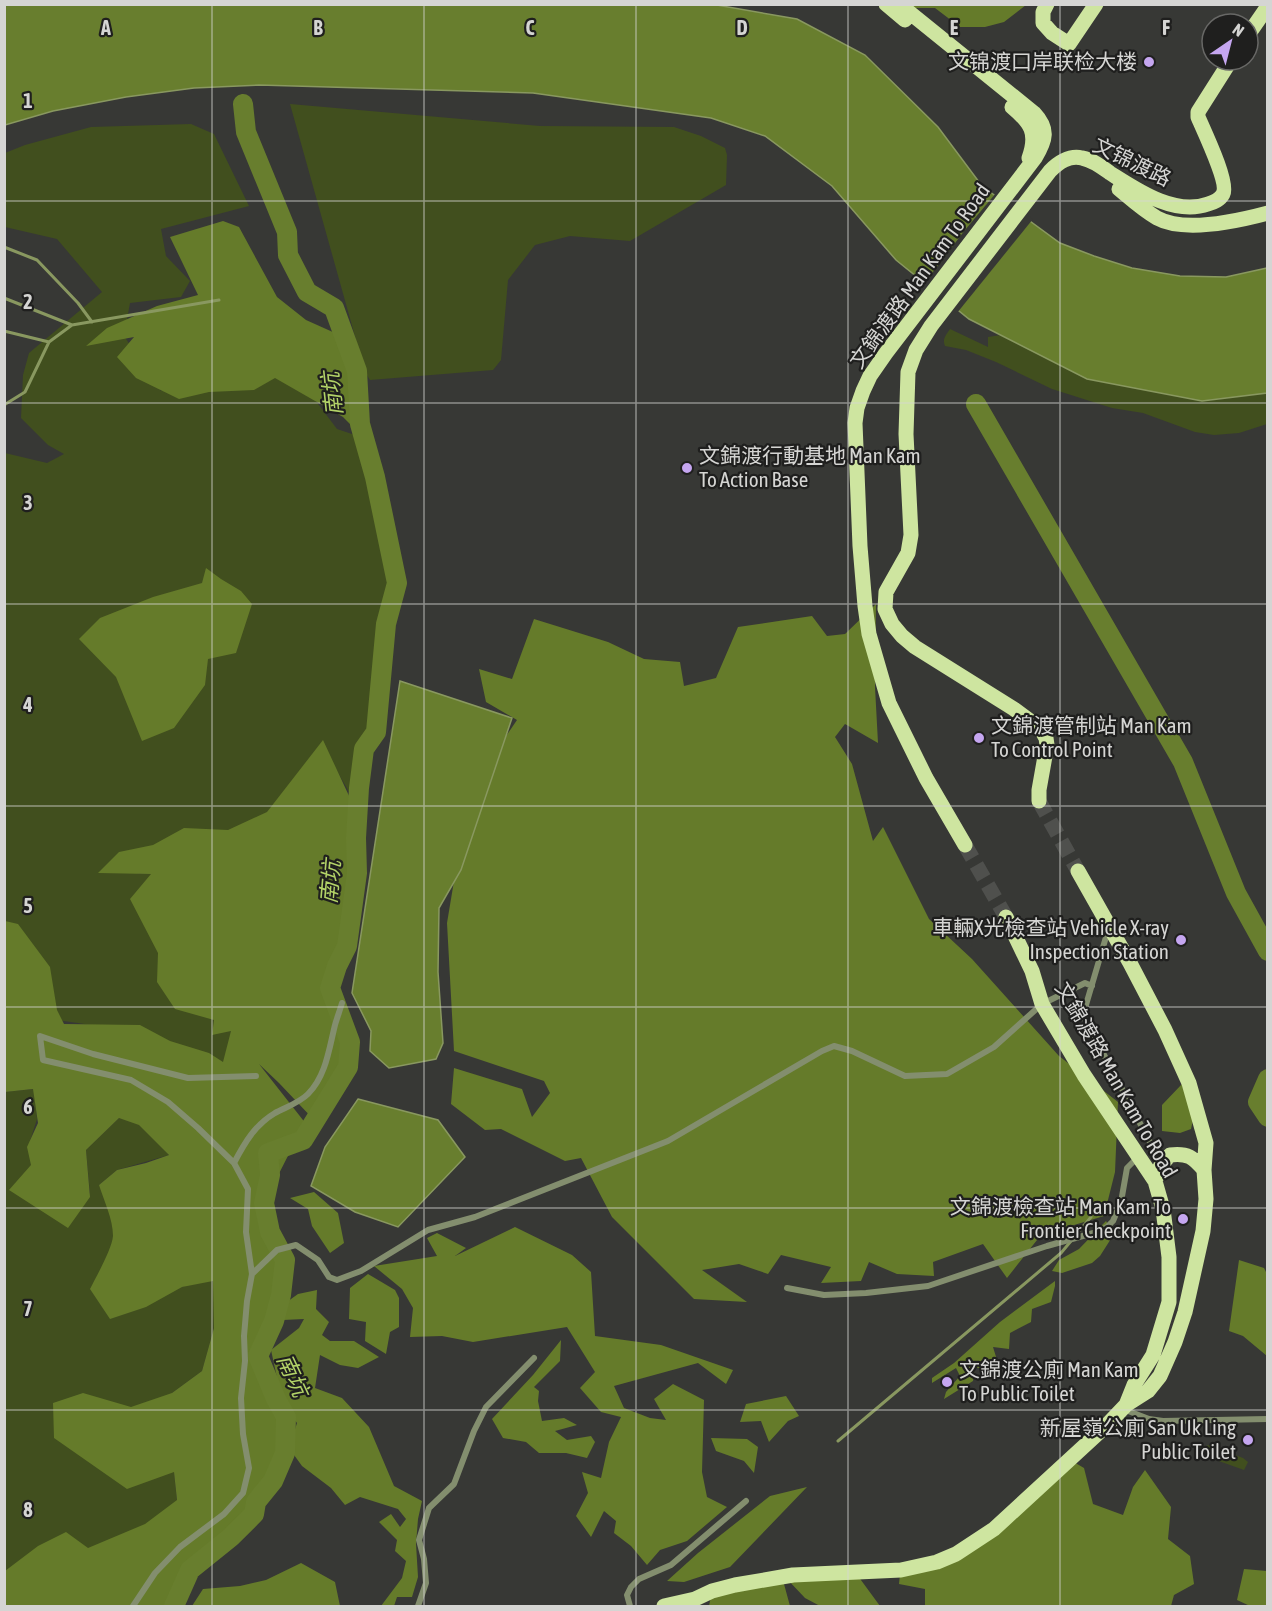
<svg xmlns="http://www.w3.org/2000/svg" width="1272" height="1611" viewBox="0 0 1272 1611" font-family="'Asap Condensed','Noto Sans SC',sans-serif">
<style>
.green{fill:#414f1e}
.forest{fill:#657b2a}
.water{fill:#687e2e;stroke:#899860;stroke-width:1.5}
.pier{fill:#373835}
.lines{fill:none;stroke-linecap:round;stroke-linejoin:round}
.stream{stroke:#899860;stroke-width:3}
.river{stroke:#687e2e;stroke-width:20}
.primary-tunnel{stroke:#4f504d;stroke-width:15;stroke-dasharray:15 8;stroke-linecap:butt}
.street{stroke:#838e6e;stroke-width:6}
.primary{stroke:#cee5a0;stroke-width:15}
.grid{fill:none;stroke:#d5d5d3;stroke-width:1.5;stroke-opacity:0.55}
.poi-dot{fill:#c5a6f0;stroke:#1f1f1e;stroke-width:2}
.labels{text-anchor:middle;stroke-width:4.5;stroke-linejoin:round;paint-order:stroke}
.poi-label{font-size:21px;fill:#d5d5d3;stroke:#1f1f1e;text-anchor:end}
.street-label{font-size:21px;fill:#d5d5d3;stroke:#1f1f1e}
.water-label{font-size:22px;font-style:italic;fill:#b3d368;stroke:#1f1f1e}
.grid-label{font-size:20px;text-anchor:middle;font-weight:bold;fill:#d5d5d3;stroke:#1f1f1e;stroke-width:4.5;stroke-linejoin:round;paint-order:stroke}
</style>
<rect width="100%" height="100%" fill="#373835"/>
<path class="green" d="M 290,104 L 540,126 L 674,127 L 701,136 L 725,148 L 727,155 L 726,185 L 630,241 L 570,236 L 535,245 L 508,280 L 501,360 L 493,370 L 370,380 L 365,372 Z
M 191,124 L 214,134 L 249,206 L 161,229 L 166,256 L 190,281 L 181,297 L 130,303 L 124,336 L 161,391 L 197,345 L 274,364 L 300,380 L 337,429 L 364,438 L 397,583 L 388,615 L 376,732 L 364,749 L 358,807 L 321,744 L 281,803 L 238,836 L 137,874 L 152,874 L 233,1025 L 226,1069 L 140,1032 L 50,1019 L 5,927 L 5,453 L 47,463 L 64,454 L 48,445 L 21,418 L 23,375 L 29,353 L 102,292 L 57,239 L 5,227 L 5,153 L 25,145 L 91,127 Z
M 950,329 L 988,347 L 988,337 L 1001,335 L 1087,379 L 1206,401 L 1267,393 L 1267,424 L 1239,433 L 1214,435 L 1195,432 L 1143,413 L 1112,408 L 1052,389 L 996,362 L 966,350 L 945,346 C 942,339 946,335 950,329 Z
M 34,1089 L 37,1119 L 30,1141 L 90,1194 L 86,1150 L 119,1118 L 138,1120 L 169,1155 L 117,1170 L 99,1185 L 182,1287 L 209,1277 L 220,1284 L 214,1328 L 202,1371 L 172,1393 L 174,1472 L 177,1501 L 98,1559 L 4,1575 L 4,1092 Z
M 1210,1445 L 1243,1458 L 1248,1462 L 1244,1470 L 1199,1454 L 1201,1447 Z"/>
<path class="forest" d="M 907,5 L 1026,5 L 1004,22 L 985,27 L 960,27 L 935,8 L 911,8 Z
M 223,221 L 239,227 L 277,297 L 306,320 L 335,333 L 367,425 L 357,431 L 343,417 L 275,378 L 254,390 L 209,392 L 179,399 L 136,378 L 117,357 L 134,337 L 86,346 L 107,328 L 157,306 L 198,295 L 170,237 Z
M 206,568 L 221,579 L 241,591 L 252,604 L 236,653 L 208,659 L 205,685 L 174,728 L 142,741 L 116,677 L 79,639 L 100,618 L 153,597 L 202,583 Z
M 876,604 L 875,687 L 878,743 L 845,724 L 835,737 L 852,764 L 873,841 L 883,827 L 929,919 L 972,959 L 1059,1056 L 1118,1102 L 1115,1172 L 1104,1216 L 1041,1235 L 1007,1278 L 983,1244 L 933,1262 L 934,1276 L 897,1274 L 869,1262 L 861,1281 L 821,1283 L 831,1267 L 781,1255 L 768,1274 L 739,1264 L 702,1270 L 747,1302 L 694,1299 L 612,1217 L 581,1158 L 565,1161 L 501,1129 L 485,1130 L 451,1104 L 454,1068 L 522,1089 L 532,1117 L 550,1093 L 544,1081 L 454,1051 L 447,923 L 458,857 L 493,755 L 517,720 L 486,702 L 479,669 L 512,679 L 534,619 L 608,642 L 644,659 L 680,662 L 684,686 L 716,678 L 738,627 L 812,616 L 827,636 L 845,634 Z
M 323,740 L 357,813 L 355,892 L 330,988 L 350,1042 L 349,1056 L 315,1121 L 279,1083 L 259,1064 L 310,1129 L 294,1144 L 264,1203 L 279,1282 L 253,1363 L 286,1427 L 273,1481 L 244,1525 L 196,1578 L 181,1606 L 5,1606 L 5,1571 L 38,1546 L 66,1532 L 88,1548 L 145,1524 L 177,1500 L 174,1472 L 127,1489 L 54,1438 L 53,1403 L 83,1393 L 131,1407 L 172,1393 L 202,1371 L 214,1328 L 213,1281 L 182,1287 L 146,1307 L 110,1319 L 90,1289 C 96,1277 112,1249 113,1236 C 113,1219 104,1201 99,1185 L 117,1170 L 146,1163 L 169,1155 L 139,1125 L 119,1118 L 86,1150 L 90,1197 L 68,1228 L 9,1190 L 31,1165 L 27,1147 L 38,1123 L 33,1089 L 5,1092 L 5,921 L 18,924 L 50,967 L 57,1010 L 64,1024 L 140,1025 L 170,1041 L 209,1053 L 223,1062 L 231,1031 L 212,1035 L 214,1020 L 175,1009 L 157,982 L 158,953 L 130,899 L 151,874 L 98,873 L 119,852 L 153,845 L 184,828 L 228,830 L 267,812 Z
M 1267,1070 L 1268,1125 L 1267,1125 L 1260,1119 L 1253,1106 Z
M 1182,1084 L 1193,1120 L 1191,1129 L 1180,1133 L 1162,1131 L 1162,1105 Z
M 314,1192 L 338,1213 L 344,1243 L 330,1253 L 312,1226 L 308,1209 L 290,1198 Z
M 1106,1221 L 1114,1234 L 1100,1256 L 1092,1263 L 1062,1273 L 1052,1271 L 1059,1260 L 1079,1249 Z
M 515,1227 L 572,1255 L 591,1272 L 595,1336 L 661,1345 L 733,1370 L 726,1384 L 698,1363 L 614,1386 L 624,1408 L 650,1418 L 666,1420 L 654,1399 L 673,1384 L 704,1400 L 702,1472 L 707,1497 L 727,1507 L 687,1541 L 660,1550 L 647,1565 L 631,1546 L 614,1533 L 616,1521 L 604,1511 L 591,1537 L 576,1516 L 588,1493 L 582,1472 L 601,1478 L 609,1442 L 621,1417 L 601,1412 L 580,1388 L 595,1372 L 567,1327 L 473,1342 L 442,1336 L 410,1337 L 413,1308 L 402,1289 L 374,1266 L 437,1256 L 427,1238 L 437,1233 L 466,1248 L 455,1256 Z
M 1239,1260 L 1264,1268 L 1267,1274 L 1267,1356 L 1243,1336 L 1229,1331 Z
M 368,1274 L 395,1290 L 399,1298 L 399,1327 L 390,1332 L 386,1354 L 365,1341 L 366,1322 L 349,1319 L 350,1288 Z
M 1055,1281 L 1055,1286 L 1051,1302 L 1032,1309 L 1031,1322 L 1010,1333 L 1009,1349 L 993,1347 L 997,1360 L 992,1372 L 975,1367 L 973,1381 L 944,1399 L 946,1392 L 960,1376 L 956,1368 L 932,1383 L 932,1378 L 954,1363 L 1000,1322 Z
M 317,1290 L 316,1309 L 329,1322 L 322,1335 L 330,1341 L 354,1341 L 379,1357 L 358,1368 L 340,1365 L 320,1355 L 315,1388 L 342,1398 L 369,1427 L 394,1486 L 422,1501 L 418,1519 L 416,1544 L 418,1577 L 412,1597 L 397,1597 L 394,1606 L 381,1606 L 402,1578 L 406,1561 L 395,1551 L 397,1540 L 379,1522 L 391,1514 L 400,1527 L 406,1519 L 398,1509 L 360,1497 L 345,1505 L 331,1488 L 302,1466 L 289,1448 L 297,1423 L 283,1405 L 271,1350 L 299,1328 L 304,1319 L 283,1320 L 284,1304 L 298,1294 Z
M 561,1340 L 560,1361 L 534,1387 L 539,1391 L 538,1401 L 542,1421 L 564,1418 L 577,1425 L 555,1431 L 567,1440 L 591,1436 L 595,1442 L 587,1458 L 566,1453 L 539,1453 L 526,1442 L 503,1438 L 492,1419 L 533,1375 Z
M 786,1396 L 799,1416 L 788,1421 L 769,1442 L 761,1421 L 740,1422 L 746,1404 Z
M 711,1438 L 747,1439 L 758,1447 L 754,1473 L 744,1461 L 716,1451 Z
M 1072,1461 L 1084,1468 L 1093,1504 L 1123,1515 L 1133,1487 L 1145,1470 L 1171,1507 L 1168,1539 L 1190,1556 L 1194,1584 L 1174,1595 L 1171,1606 L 925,1606 L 925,1589 L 899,1584 L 900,1574 L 958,1559 Z
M 807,1487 L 730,1567 L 684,1582 L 667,1581 L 698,1553 L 770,1496 Z
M 301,1563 L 335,1582 L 340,1606 L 192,1606 L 203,1589 L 240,1586 L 266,1580 Z
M 1244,1569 L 1267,1571 L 1267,1606 L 1250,1606 L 1237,1600 Z
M 781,1573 L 790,1606 L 709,1606 L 712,1591 Z
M 858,1576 L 880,1606 L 820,1606 L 805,1598 L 787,1579 Z"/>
<path class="water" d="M 711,4 L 797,19 L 865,55 L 938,127 L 982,186 L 1060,243 L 1094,256 L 1132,268 L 1180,276 L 1226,277 L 1267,268 L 1267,393 L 1202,401 L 1087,379 L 969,319 L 896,260 L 832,186 L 765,136 L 711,118 L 533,93 L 259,85 L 194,88 L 126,97 L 53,111 L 5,125 L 5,5 Z
M 400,681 L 512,718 L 461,870 L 439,908 L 438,972 L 443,1043 L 436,1059 L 389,1068 L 370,1051 L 371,1031 L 352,993 Z
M 358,1099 L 438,1120 L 465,1157 L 398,1227 L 355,1212 L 311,1186 L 325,1147 Z"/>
<path class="pier" d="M 996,193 L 1033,219 L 957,313 L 923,285 L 965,230 Z"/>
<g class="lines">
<path class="stream" d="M 4,247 L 37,260 L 78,303 L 92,322
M 4,298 L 72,325
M 4,331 L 49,342
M 4,405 L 25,392 L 49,342 L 72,325 L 219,300
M 1075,1236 L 1091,1217
M 838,1441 L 1061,1253 L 1071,1241"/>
<path class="river" d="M 976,404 L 1183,762 L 1236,893 L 1268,951
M 1268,1079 L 1258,1102 L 1268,1117
M 174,1606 L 190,1570 L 231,1537 L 254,1514 L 256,1502 L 273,1481 L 285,1453 L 286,1417 L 276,1399 L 258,1356 L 274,1321 L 281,1295 L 285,1260 L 270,1232 L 264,1203 L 270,1175 L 268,1153 L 303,1140 L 348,1067 L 350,1042 L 330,988 L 337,966 L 347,946 L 357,873 L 356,838 L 359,788 L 364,749 L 376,732 L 386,624 L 397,583 L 375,477 L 360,424 L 357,371 L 334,308 L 307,292 L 288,255 L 287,232 L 246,132 L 243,104"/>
<path class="primary-tunnel" d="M 1039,801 L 1078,871
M 965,845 L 1006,917"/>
<path class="street" d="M 1106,937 L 1083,1015 L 1152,1146 L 1167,1158
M 234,1163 C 245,1142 255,1125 275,1113 C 286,1107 299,1103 308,1094 C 326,1076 329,1049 335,1025 C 337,1018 340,1010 342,1003
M 252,1274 L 277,1250 L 296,1245 L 318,1260 L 329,1277 L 337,1280 L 361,1271 L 428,1230 L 475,1217 L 668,1141 L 822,1051 L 834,1046 L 852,1051 L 905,1076 L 947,1074 L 994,1047 L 1042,1004 L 1085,983 L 1092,986
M 787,1288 L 824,1295 L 866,1293 L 928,1286 L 1047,1246 L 1097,1232 L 1107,1227 L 1113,1221 L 1121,1202 L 1127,1168 L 1135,1160 L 1138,1161
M 1123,1409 L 1149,1419 L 1163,1421 L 1268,1419
M 133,1606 L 155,1573 L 180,1547 L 224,1514 L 243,1493 L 249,1468 L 243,1434 L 241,1398 L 245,1361 L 244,1336 L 247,1301 L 252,1274 L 246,1232 L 248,1189 L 234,1163 L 198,1128 L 168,1102 L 131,1080 L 43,1060 L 40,1036 L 93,1054 L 188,1078 L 256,1076
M 418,1606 L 426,1583 L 424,1559 L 419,1540 L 429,1508 L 454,1484 L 474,1431 L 486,1407 L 534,1358
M 630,1606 L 627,1595 L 631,1587 L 639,1579 L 671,1565 L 746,1501"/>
<path class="primary" d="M 886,4 L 905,20
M 899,4 L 1034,113 C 1049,129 1046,140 1035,158 L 886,353 L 870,376 L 863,391 L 857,408 L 855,423 L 860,546 L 865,606 L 869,634 L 889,703 L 926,778 L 965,845
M 1047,4 L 1043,12 L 1043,23 L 1052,33 L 1069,44 L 1096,4
M 1248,35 L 1268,6
M 1012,107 C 1031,123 1038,133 1029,158
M 1119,189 C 1131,199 1143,210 1157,218 C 1184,233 1238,221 1268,213
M 1039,801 L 1039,790 L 1047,745 L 1046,738 L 1041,729 L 1014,709 L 915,647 L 902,636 L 892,624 L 885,609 L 886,592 L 908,553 L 911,535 L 906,434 L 908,372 L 916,350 L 931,326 L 1050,171 C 1059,162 1069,155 1082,158 C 1093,160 1102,167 1110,173 C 1137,190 1174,216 1208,204 C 1214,202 1220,200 1223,194 C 1229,183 1204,131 1198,117 L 1198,112 L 1231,60
M 1006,917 L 1032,971 L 1042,1004 L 1084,1075 L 1155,1181 L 1163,1209 L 1169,1257 L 1169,1302 L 1153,1355 L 1134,1385 L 1126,1405
M 1155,1181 L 1161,1165 L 1170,1155 C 1188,1153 1193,1157 1204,1170
M 664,1606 L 695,1599 L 712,1591 L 735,1585 L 793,1575 L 901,1570 L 937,1562 L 956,1554 L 994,1529 L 1106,1426 L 1126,1405 L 1148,1391 L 1160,1376 L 1175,1342 L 1185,1312 L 1203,1231 L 1206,1199 L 1204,1170 L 1206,1143 L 1189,1083 L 1165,1030 L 1130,963 L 1078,871"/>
</g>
<path class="grid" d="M 212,4 L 212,1606M 424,4 L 424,1606M 636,4 L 636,1606M 848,4 L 848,1606M 1060,4 L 1060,1606M 4,201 L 1268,201M 4,403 L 1268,403M 4,604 L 1268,604M 4,806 L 1268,806M 4,1007 L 1268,1007M 4,1208 L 1268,1208M 4,1410 L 1268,1410"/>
<g class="poi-dot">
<circle cx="1149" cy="62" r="6"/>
<circle cx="687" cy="468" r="6"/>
<circle cx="979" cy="738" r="6"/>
<circle cx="1181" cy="940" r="6"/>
<circle cx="1183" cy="1219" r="6"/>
<circle cx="947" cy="1382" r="6"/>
<circle cx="1248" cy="1440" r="6"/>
</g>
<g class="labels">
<g class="poi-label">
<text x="1137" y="69">文锦渡口岸联检大楼</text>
<text x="699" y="463" text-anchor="start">文錦渡行動基地 Man Kam<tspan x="699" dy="24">To Action Base</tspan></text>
<text x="991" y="733" text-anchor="start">文錦渡管制站 Man Kam<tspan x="991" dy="24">To Control Point</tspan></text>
<text x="1169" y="935">車輛X光檢查站 Vehicle X-ray<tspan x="1169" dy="24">Inspection Station</tspan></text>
<text x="1171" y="1214">文錦渡檢查站 Man Kam To<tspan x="1171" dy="24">Frontier Checkpoint</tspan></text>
<text x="959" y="1377" text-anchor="start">文錦渡公廁 Man Kam<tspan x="959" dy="24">To Public Toilet</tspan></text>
<text x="1236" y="1435">新屋嶺公廁 San Uk Ling<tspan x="1236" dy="24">Public Toilet</tspan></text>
</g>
<g class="street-label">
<text transform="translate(1132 162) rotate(26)" y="7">文锦渡路</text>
<text transform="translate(920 276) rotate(-54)" y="7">文錦渡路 Man Kam To Road</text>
<text transform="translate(1116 1080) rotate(60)" y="7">文錦渡路 Man Kam To Road</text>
</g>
<g class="water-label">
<text transform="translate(332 394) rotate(-96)" y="8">南坑</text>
<text transform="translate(330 882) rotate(-85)" y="8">南坑</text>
<text transform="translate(293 1375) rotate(65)" y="8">南坑</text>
</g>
</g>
<g class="grid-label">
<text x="106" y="35">A</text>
<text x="318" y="35">B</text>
<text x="530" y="35">C</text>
<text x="742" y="35">D</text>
<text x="954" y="35">E</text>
<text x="1166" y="35">F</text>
<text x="28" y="108">1</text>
<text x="28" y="309">2</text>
<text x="28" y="510">3</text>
<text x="28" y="712">4</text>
<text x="28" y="913">5</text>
<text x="28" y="1114">6</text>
<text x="28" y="1316">7</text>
<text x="28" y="1517">8</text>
</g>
<rect width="1272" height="1611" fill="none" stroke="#d5d5d3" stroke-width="12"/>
<g transform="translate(1230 42) rotate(35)"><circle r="28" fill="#1f1f1e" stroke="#686866" stroke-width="1.5"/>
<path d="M0-4.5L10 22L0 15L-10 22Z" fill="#c5a6f0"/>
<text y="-9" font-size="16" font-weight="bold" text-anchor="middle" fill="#d5d5d3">N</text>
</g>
</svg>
